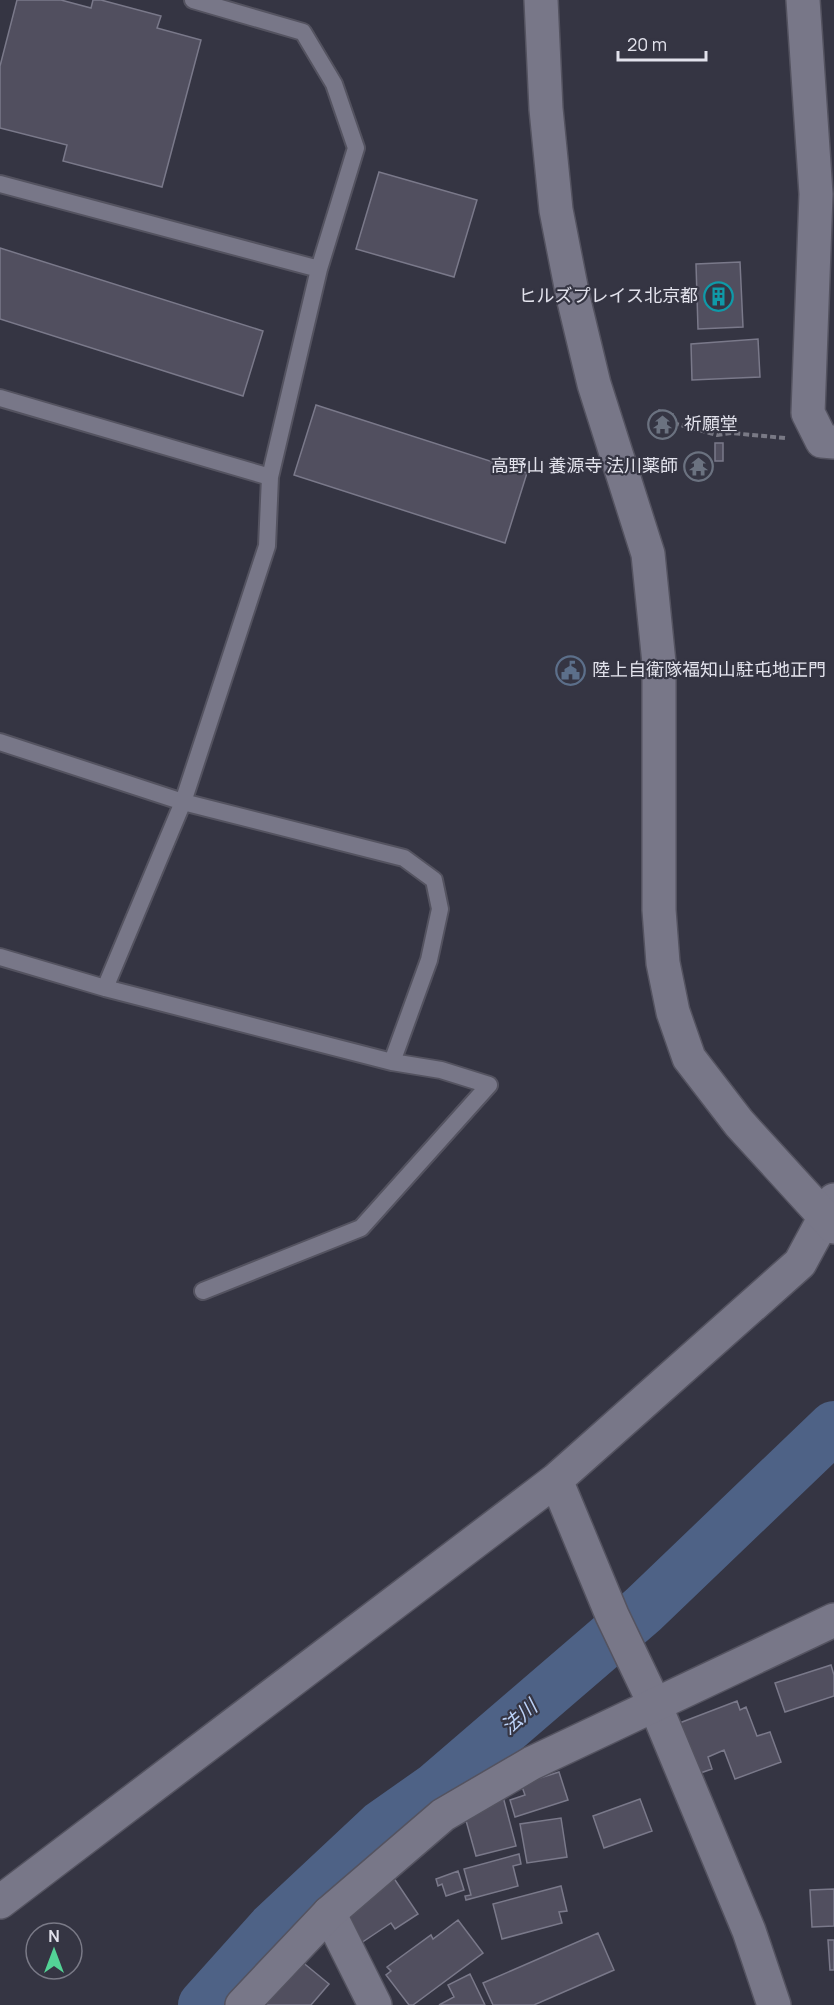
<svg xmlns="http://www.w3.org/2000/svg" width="834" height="2005" viewBox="0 0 834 2005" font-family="Manrope,'Noto Sans JP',sans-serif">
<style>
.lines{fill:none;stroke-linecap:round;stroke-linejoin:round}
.river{stroke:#4e6286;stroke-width:52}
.building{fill:#514f5f;stroke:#7a798a;stroke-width:1.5}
.service-casing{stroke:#545360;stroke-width:20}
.minor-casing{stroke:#545360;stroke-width:36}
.tertiary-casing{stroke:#545360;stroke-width:36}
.path{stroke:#797985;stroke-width:4;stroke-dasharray:6 3;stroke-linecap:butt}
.service{stroke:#787788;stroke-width:16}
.minor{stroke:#787788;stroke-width:33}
.tertiary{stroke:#787788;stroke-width:33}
.labels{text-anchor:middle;stroke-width:4.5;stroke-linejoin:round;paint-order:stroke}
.poi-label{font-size:18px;fill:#e2e2ec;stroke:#353543;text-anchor:end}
.water-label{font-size:20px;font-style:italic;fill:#bbd0f5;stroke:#353543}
</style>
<rect width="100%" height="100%" fill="#353543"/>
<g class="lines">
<path class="river" d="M 204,2005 L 273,1928 L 382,1826 L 436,1788 L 643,1610 L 834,1427"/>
</g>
<path class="building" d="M 17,0 L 61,0 L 91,8 L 93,0 L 101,0 L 161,16 L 157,28 L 201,40 L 162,187 L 63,161 L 67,145 L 0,128 L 0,66 Z
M 379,172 L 477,200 L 454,277 L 356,249 Z
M 0,248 L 263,331 L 243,396 L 0,319 Z
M 740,262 L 743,327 L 698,329 L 696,264 Z
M 758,339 L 760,377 L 692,380 L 691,344 Z
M 316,405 L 527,473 L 505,543 L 294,475 Z
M 659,410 L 673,414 L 668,430 L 655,426 Z
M 715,443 L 723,443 L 723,461 L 715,461 Z
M 831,1665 L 834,1675 L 834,1696 L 785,1712 L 775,1683 Z
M 737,1701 L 740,1710 L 746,1707 L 757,1736 L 770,1732 L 781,1762 L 735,1779 L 724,1750 L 708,1757 L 712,1769 L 689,1777 L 669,1727 Z
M 559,1772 L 568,1800 L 515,1817 L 510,1800 L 525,1795 L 521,1784 Z
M 501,1789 L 516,1846 L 476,1856 L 465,1817 Z
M 640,1799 L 652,1831 L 604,1848 L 593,1816 Z
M 561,1818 L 567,1857 L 527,1863 L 520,1824 Z
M 519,1854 L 521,1864 L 513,1866 L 518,1886 L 466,1900 L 465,1896 L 471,1895 L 464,1869 Z
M 387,1868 L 418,1914 L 395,1929 L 391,1923 L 361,1943 L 335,1904 Z
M 458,1871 L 464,1890 L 446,1896 L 442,1884 L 438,1886 L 436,1879 Z
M 561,1886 L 567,1911 L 559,1912 L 562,1923 L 502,1939 L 493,1904 Z
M 834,1889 L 834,1926 L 812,1927 L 810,1890 Z
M 458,1920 L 483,1953 L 413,2005 L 409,2005 L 386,1975 L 391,1971 L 387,1967 L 431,1935 L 433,1939 Z
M 598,1933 L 614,1970 L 534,2005 L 493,2005 L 483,1983 Z
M 828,1940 L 834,1940 L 834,1970 L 830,1970 Z
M 295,1956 L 329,1984 L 311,2005 L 258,2005 Z
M 470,1974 L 485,2005 L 439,2005 L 454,1997 L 448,1985 Z"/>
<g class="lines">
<defs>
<path id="service" d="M 0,184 L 319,269
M 0,398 L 270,477
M 0,742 L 183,802 L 404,858 L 434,880 L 440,909 L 429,960 L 392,1062
M 0,957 L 105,988 L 392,1062 L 441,1070 L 489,1085 L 361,1228 L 203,1291
M 105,988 L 183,802 L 267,546 L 270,477 L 319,269 L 356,148 L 334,84 L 303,32 L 193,0"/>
<path id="minor" d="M 803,0 L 816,194 L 808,413 L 822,441 L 834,442
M 556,1480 L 612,1615 L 655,1705 L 749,1931 L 774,2005
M 0,1902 L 556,1480 L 800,1263 L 834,1200
M 329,1913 L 375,2005"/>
<path id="tertiary" d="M 541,0 L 546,109 L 556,210 L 573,297 L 594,384 L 648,554 L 659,663 L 659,910 L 663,963 L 673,1012 L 689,1058 L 739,1123 L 834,1227
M 242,2005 L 329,1913 L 443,1815 L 532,1763 L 834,1620"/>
</defs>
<use href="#service" class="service-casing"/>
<use href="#minor" class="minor-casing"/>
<use href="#tertiary" class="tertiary-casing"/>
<path class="path" d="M 673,423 L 717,435 L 731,433 L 785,438"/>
<use href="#service" class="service"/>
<use href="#minor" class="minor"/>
<use href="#tertiary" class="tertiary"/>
</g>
<defs>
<symbol id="building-ring" viewBox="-11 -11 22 22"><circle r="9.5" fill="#353543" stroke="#0f9aa8" stroke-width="1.5"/><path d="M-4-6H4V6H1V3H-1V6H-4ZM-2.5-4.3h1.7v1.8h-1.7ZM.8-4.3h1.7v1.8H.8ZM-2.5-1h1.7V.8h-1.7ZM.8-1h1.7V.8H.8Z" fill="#0f9aa8"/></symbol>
<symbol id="temple-ring" viewBox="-11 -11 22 22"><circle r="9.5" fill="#353543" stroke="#6b7280" stroke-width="1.5"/><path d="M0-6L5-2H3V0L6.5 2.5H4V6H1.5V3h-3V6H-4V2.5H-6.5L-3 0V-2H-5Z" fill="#6b7280"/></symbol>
<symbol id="civic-ring" viewBox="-11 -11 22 22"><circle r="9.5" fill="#353543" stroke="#5c6f8a" stroke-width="1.5"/><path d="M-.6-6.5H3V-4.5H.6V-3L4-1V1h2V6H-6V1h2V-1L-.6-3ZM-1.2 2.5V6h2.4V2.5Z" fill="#5c6f8a"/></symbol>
</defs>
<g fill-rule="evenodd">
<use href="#building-ring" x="702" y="280" width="33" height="33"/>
<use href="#temple-ring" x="646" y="408" width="33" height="33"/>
<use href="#temple-ring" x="682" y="450" width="33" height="33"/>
<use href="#civic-ring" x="554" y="654" width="33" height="33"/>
</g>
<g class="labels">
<g class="poi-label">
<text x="698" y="302">ヒルズプレイス北京都</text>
<text x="684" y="430" text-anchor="start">祈願堂</text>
<text x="678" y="472">高野山 養源寺 法川薬師</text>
<text x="592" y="676" text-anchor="start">陸上自衛隊福知山駐屯地正門</text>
</g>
<g class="water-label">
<text transform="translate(519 1717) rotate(-41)" y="7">法川</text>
</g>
</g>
<g transform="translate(54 1951)"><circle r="28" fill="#353543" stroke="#7a7a87" stroke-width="1.5"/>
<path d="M0-4.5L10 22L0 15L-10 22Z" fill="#53d396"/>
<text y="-9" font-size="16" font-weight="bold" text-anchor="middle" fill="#e2e2ec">N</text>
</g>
<path d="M618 51v9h88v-9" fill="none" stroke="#e2e2ec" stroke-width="3"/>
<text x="627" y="51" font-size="18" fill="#e2e2ec" stroke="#353543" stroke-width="4.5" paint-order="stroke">20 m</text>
</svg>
